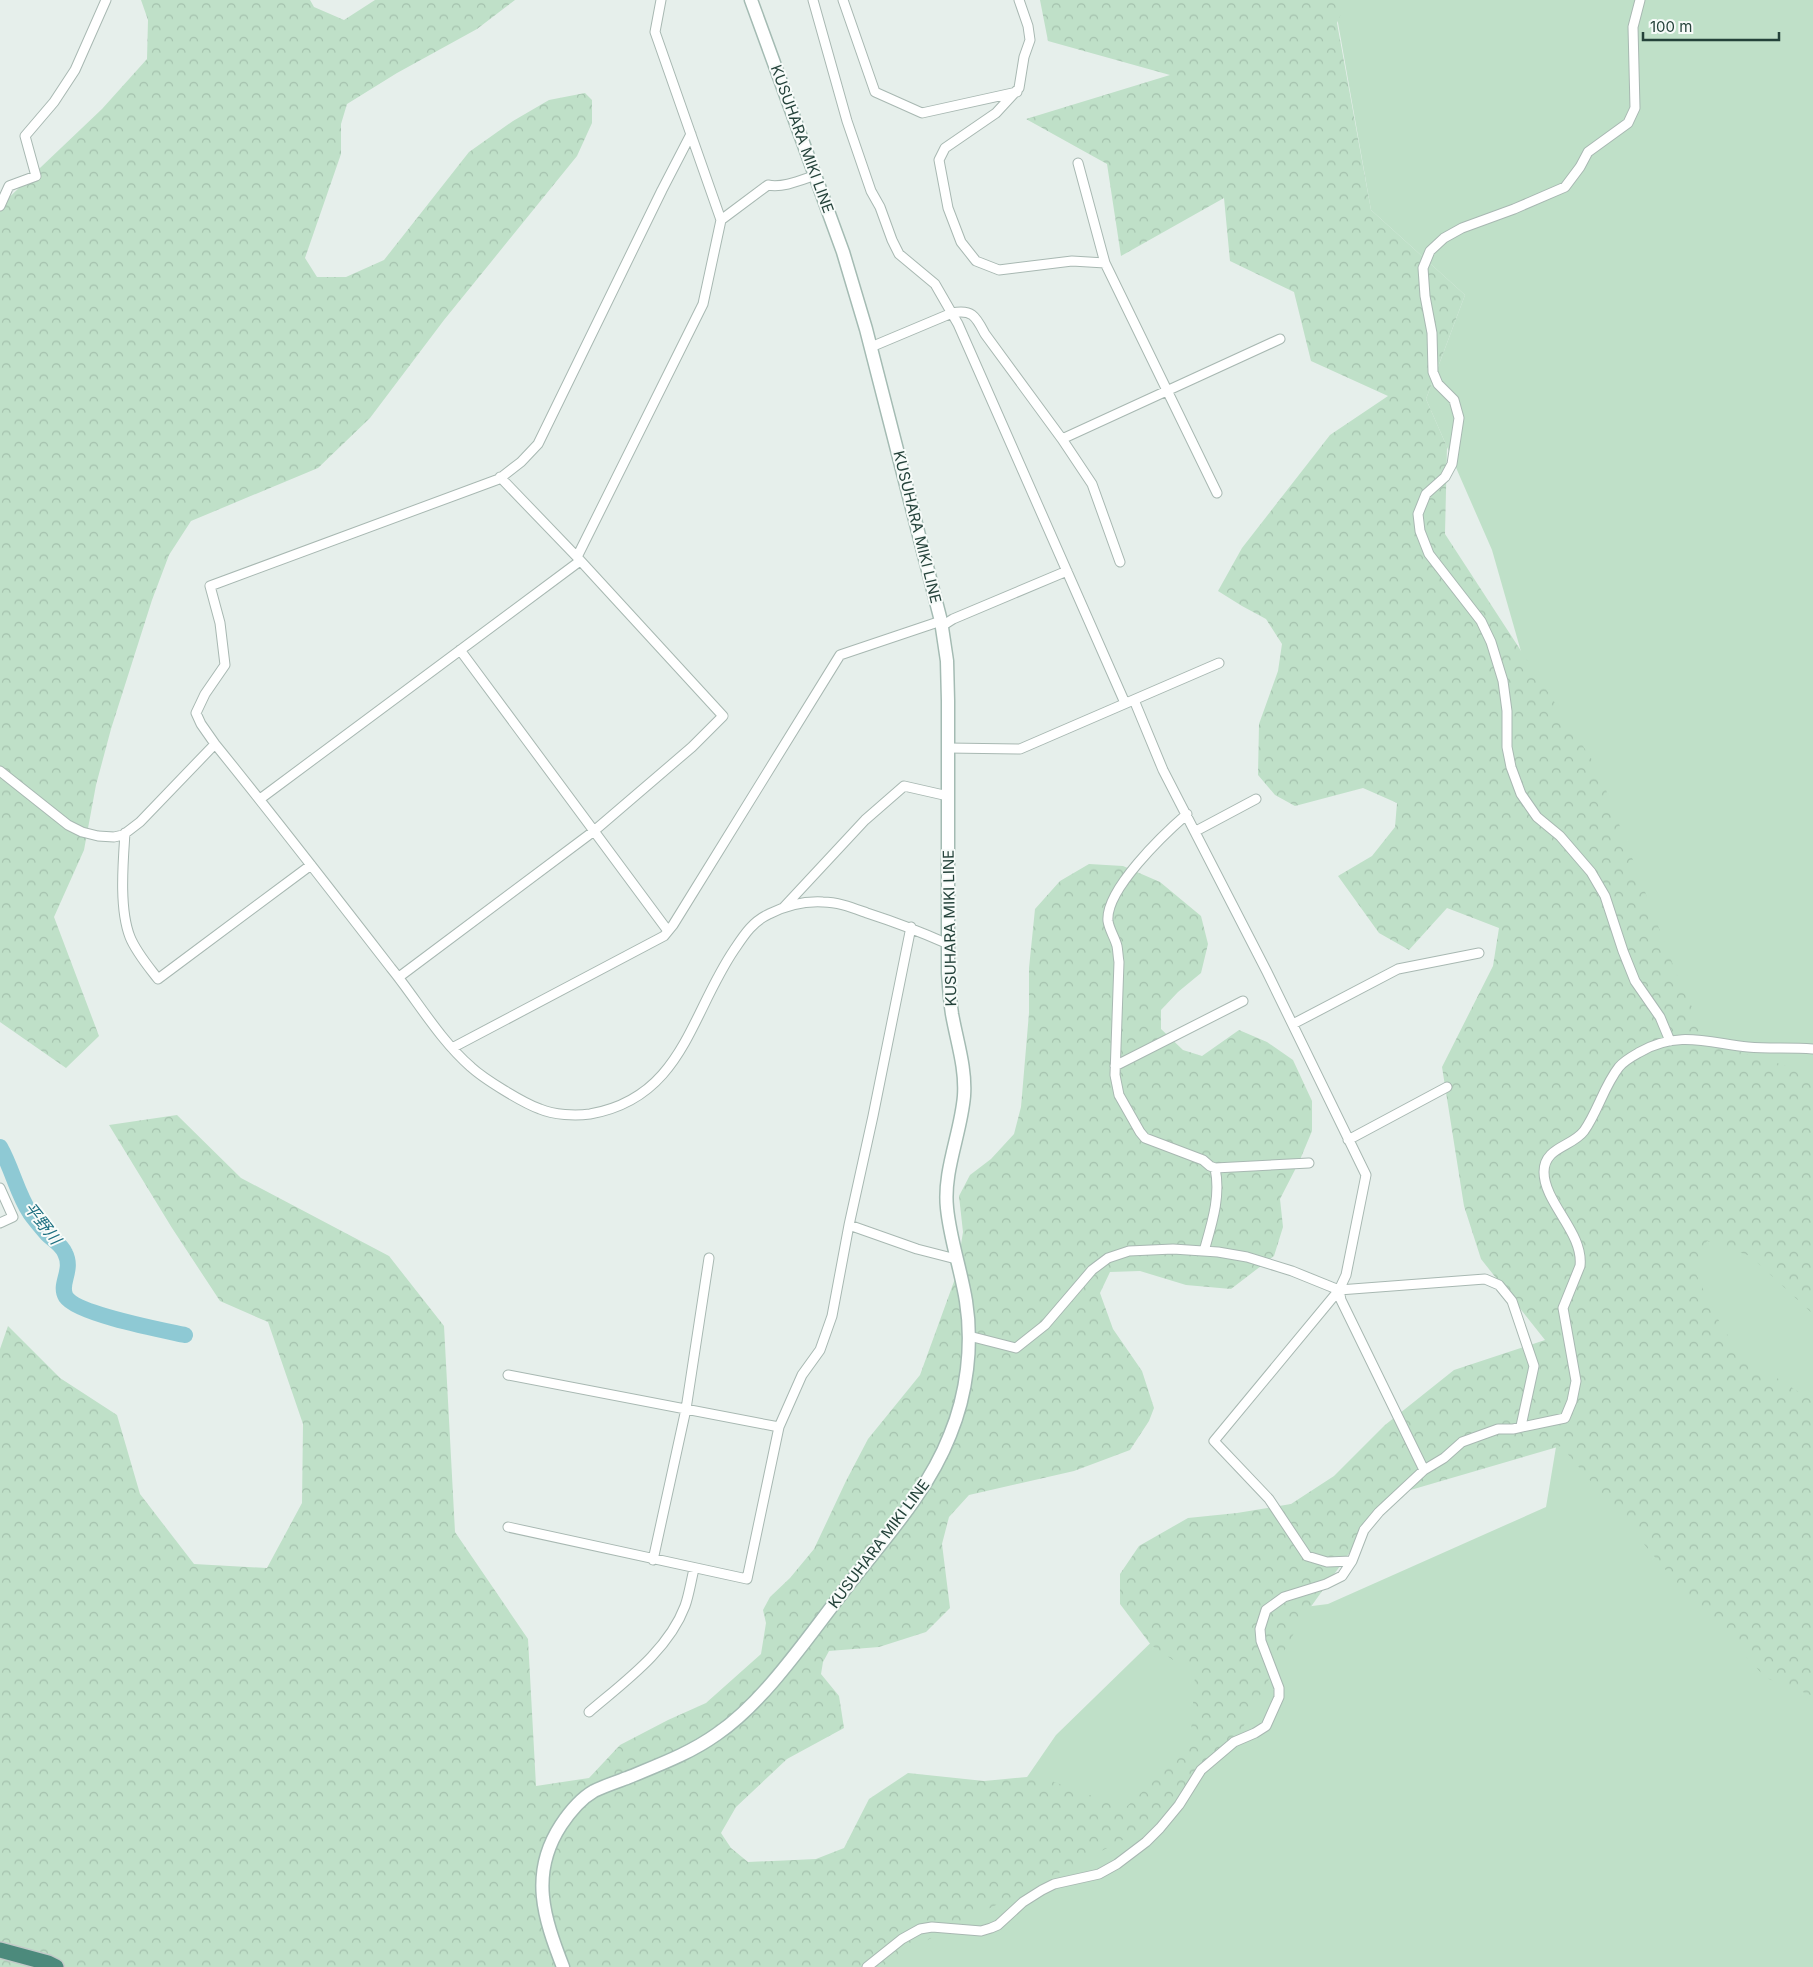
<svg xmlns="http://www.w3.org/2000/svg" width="1813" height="1967" viewBox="0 0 1813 1967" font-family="Inter,'Noto Sans JP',sans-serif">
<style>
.grass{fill:#bfe0c8}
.forest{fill:url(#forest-crowns)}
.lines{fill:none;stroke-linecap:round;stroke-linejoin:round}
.river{stroke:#8ec9d4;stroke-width:16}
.minor-casing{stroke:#a8b8b2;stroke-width:11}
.secondary-casing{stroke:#a4bbb3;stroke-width:15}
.trunk-casing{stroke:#c2cac8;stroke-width:18}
.minor{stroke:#fff;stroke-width:9}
.secondary{stroke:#fff;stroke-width:12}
.trunk{stroke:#4c8a7c;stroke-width:15}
.labels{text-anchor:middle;stroke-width:4;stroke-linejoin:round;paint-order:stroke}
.street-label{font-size:15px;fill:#24423a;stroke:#f7fbf9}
.water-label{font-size:16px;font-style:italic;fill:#1c6f80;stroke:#f7fbf9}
</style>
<defs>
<pattern id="forest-crowns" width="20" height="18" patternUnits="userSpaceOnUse" patternTransform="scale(1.25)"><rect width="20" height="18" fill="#bfe0c8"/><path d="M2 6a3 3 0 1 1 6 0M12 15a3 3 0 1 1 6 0" fill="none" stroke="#a4c1ad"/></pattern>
</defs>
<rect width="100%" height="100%" fill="#e6efeb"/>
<path class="grass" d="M 1334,0 L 1813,0 L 1813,1967 L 799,1967 L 961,1873 L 1056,1735 L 1170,1624 L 1328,1604 L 1546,1507 L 1567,1381 L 1540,718 L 1492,550 L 1426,399 L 1465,295 L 1371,210 Z"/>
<path class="forest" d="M 141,0 L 310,0 L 314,7 L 344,20 L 375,0 L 515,0 L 477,29 L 397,73 L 347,104 L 341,124 L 341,154 L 305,258 L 317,277 L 346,277 L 384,260 L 469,152 L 513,121 L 549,100 L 585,93 L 592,100 L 592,123 L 577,156 L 444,320 L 370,418 L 318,468 L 191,521 L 169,555 L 152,600 L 111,729 L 96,785 L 84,850 L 54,917 L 99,1036 L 66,1068 L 0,1022 L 0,206 L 102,109 L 147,59 L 148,20 Z
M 1040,0 L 1347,0 L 1337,23 L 1371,210 L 1465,295 L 1426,399 L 1447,447 L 1445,534 L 1598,769 L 1680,983 L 1710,1043 L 1813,1074 L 1813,1314 L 1750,1256 L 1707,1241 L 1693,1267 L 1712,1309 L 1739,1354 L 1813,1401 L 1813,1696 L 1766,1678 L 1670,1575 L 1561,1446 L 1390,1496 L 1300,1622 L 1230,1751 L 1158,1822 L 906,1951 L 881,1967 L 0,1967 L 0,1349 L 8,1326 L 60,1378 L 117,1415 L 140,1494 L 194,1564 L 267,1568 L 302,1503 L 303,1424 L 268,1322 L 220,1301 L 172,1228 L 109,1125 L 177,1115 L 241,1178 L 389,1256 L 444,1326 L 455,1532 L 528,1639 L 536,1786 L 589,1778 L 620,1745 L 668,1720 L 706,1703 L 761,1654 L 766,1623 L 763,1610 L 770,1597 L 790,1578 L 814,1549 L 846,1481 L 868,1439 L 920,1375 L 956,1276 L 963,1232 L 959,1196 L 970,1175 L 991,1159 L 1014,1134 L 1021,1107 L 1029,1013 L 1029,968 L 1035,909 L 1060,881 L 1089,864 L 1123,866 L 1160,882 L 1201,916 L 1208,944 L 1201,973 L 1178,992 L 1161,1010 L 1161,1029 L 1183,1050 L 1202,1056 L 1239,1030 L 1267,1042 L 1293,1060 L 1312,1101 L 1312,1131 L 1299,1162 L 1280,1199 L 1283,1227 L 1274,1256 L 1231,1289 L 1186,1285 L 1140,1271 L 1110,1272 L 1100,1293 L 1113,1329 L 1142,1371 L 1154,1408 L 1149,1421 L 1130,1450 L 1074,1471 L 969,1495 L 949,1517 L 942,1544 L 950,1608 L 926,1632 L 879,1647 L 829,1651 L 823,1662 L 821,1674 L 839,1696 L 844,1728 L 787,1759 L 736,1807 L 721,1833 L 731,1848 L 748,1862 L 816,1859 L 844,1848 L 869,1799 L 908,1773 L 984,1781 L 1038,1776 L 1125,1808 L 1190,1747 L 1195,1675 L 1151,1645 L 1120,1604 L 1120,1574 L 1139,1546 L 1188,1518 L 1237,1513 L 1291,1504 L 1334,1476 L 1385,1425 L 1454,1370 L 1545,1340 L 1481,1259 L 1464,1206 L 1442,1067 L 1493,966 L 1499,928 L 1447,908 L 1409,950 L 1379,933 L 1338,876 L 1372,856 L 1395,827 L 1397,803 L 1363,788 L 1295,806 L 1275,795 L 1258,775 L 1259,724 L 1278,671 L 1282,644 L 1266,619 L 1242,606 L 1218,591 L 1242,548 L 1330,435 L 1388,396 L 1311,361 L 1294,292 L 1230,261 L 1224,198 L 1121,256 L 1107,164 L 1026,119 L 1170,75 L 1048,41 Z"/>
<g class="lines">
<path class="river" d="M 0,1147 C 12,1168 17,1193 30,1213 C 35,1220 41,1227 47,1234 C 53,1240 62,1245 65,1253 C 74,1271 58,1284 66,1297 C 77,1314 162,1330 185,1335"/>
<defs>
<path id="minor" d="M 813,0 L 847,121 L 871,191 L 880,207 L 892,240 L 899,254 L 935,284 L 958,324 L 1125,703
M 843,0 L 875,92 L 922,113 L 1017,92
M 1019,0 L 1028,26 L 1030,40 L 1024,57 L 1019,88 L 996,113 L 945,148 L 939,160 L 948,208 L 961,242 L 976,261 L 999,270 L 1072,261 L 1105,263
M 1640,0 L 1633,27 L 1635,108 L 1628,123 L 1588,152 L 1580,167 L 1565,187 L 1514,209 L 1462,228 L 1444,238 L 1430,251 L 1423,268 L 1425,296 L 1432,333 L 1433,372 L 1438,384 L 1454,400 L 1459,418 L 1452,464 L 1445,477 L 1426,494 L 1418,514 L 1420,531 L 1429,554 L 1481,621 L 1491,642 L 1503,681 L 1507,711 L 1507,747 L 1511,767 L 1521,794 L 1537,817 L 1560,836 L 1591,872 L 1605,896 L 1623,951 L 1635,981 L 1660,1017 L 1670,1041
M 691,134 L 662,190 L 538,444 L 521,462 L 499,479 L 210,586 L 220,623 L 225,665 L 205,694 L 196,713 L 201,724 L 215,744 C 275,818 333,893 391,968 C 417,1000 439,1039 471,1067 C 484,1079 523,1103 540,1109 C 554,1115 575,1116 590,1114 C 682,1098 690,1015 734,950 C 744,935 752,922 769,914 C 785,906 805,901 823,902 C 838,902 853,908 867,913 C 895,922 921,932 948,944
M 1078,163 L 1105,263 L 1217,493
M 0,206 L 9,186 L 36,176 L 25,136 L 54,102 L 75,70 L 106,0
M 721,220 L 768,185 C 783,188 801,180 816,175
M 871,347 L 952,313 C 973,309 976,317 985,334 L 1062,439 L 1092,484 L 1120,562
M 1062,439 L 1280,339
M 577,557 L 703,304 L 721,220 L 655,32 L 661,0
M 942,626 L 953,619 L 1067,571
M 460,650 L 668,931
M 1134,700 L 1163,770 L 1267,972 L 1366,1175 L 1346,1275 L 1339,1290 L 1214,1441 L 1269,1499 L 1307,1556 L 1327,1562 L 1352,1561
M 948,748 L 1020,749 L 1219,663
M 0,771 L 68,825 L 82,832 L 98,836 L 114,837 L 123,835 L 140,822 L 215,744
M 260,799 L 580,561
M 1187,814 C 1164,834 1105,890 1108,921 C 1109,929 1115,938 1117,946 C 1118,951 1118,957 1119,962 L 1115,1075 L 1119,1095 L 1140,1132 L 1145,1138 L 1203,1160 L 1210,1166 L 1215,1168 L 1309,1163
M 1196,831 L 1256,799
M 125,833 C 123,863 119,909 130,937 C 136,952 148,966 158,979 L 311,865
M 784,907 L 865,820 L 904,786 L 948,796
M 399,977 L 594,831 L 692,747 L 723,716 L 577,557 L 500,477
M 1293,1024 L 1398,969 L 1479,953
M 452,1048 L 664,936 L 673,925 L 840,655 L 941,621
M 1115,1066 L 1243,1001
M 1348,1140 L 1447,1087
M 0,1188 L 13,1217 L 0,1223
M 849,1225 L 917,1249 L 956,1259
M 1204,1251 C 1212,1223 1221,1196 1215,1168
M 1339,1290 L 1341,1300 L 1424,1470
M 969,1336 L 1016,1348 L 1045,1325 L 1092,1270 L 1108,1258 L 1129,1251 L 1173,1249 L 1218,1252 L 1247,1257 L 1292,1271 L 1339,1290 L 1485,1279 L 1499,1285 L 1512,1301 L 1534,1366 L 1521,1426
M 508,1375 L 779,1427
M 508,1527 L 747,1579 L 779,1427 L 802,1375 L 820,1350 L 832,1316 L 849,1225 L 873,1116 L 911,927
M 653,1560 L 686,1409 L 709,1258
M 589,1712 C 624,1682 668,1651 685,1606 C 689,1595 691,1581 694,1569
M 867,1967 L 902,1939 L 920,1929 L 932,1927 L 981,1931 L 991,1928 L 998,1925 L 1023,1902 L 1042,1890 L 1054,1884 L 1099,1874 L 1117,1864 L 1146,1842 L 1160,1828 L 1179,1805 L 1201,1770 L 1234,1742 L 1255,1733 L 1266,1726 L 1279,1697 L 1279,1688 L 1261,1641 L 1260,1629 L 1266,1610 L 1284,1597 L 1326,1584 L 1342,1576 L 1352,1561 L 1364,1530 L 1379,1512 L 1424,1470 L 1444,1458 L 1462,1442 L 1498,1429 L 1513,1429 L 1565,1418 L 1572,1401 L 1576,1381 L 1563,1308 L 1580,1266 C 1584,1233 1544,1203 1544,1172 C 1544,1147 1572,1147 1584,1131 C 1598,1111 1604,1086 1619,1067 C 1625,1060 1633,1056 1640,1052 C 1678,1030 1709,1043 1748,1047 C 1770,1049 1791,1047 1813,1049"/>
<path id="secondary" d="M 563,1967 C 544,1918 529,1874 561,1825 C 569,1813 580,1799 594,1791 C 604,1786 616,1782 627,1778 C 658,1765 689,1754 717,1734 C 765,1701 807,1638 843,1592 C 881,1542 927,1494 950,1435 C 967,1394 973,1345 966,1301 C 961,1270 950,1239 947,1208 C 943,1171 961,1133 964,1096 C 966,1068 957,1042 952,1014 C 950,1001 949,987 948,973 L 948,701 L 947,661 L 941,621 L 866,329 L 843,252 L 751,0"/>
<path id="trunk" d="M 0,1950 L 48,1963 L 56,1967"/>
</defs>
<use href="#minor" class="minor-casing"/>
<use href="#secondary" class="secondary-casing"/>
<use href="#trunk" class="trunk-casing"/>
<use href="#minor" class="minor"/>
<use href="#secondary" class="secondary"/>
<use href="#trunk" class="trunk"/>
</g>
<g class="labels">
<g class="street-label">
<text transform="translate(802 139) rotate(70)" y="5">KUSUHARA MIKI LINE</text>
<text transform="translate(917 527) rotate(76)" y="5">KUSUHARA MIKI LINE</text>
<text transform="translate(950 928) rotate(-91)" y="5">KUSUHARA MIKI LINE</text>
<text transform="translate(879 1544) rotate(-53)" y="5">KUSUHARA MIKI LINE</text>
</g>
<g class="water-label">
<text transform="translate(43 1223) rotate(52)" y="6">平野川</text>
</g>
</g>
<path d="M1643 32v8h136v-8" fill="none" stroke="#24423a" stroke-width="2.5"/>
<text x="1650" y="32" font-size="15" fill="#24423a" stroke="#f7fbf9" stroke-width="4" paint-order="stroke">100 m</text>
</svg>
